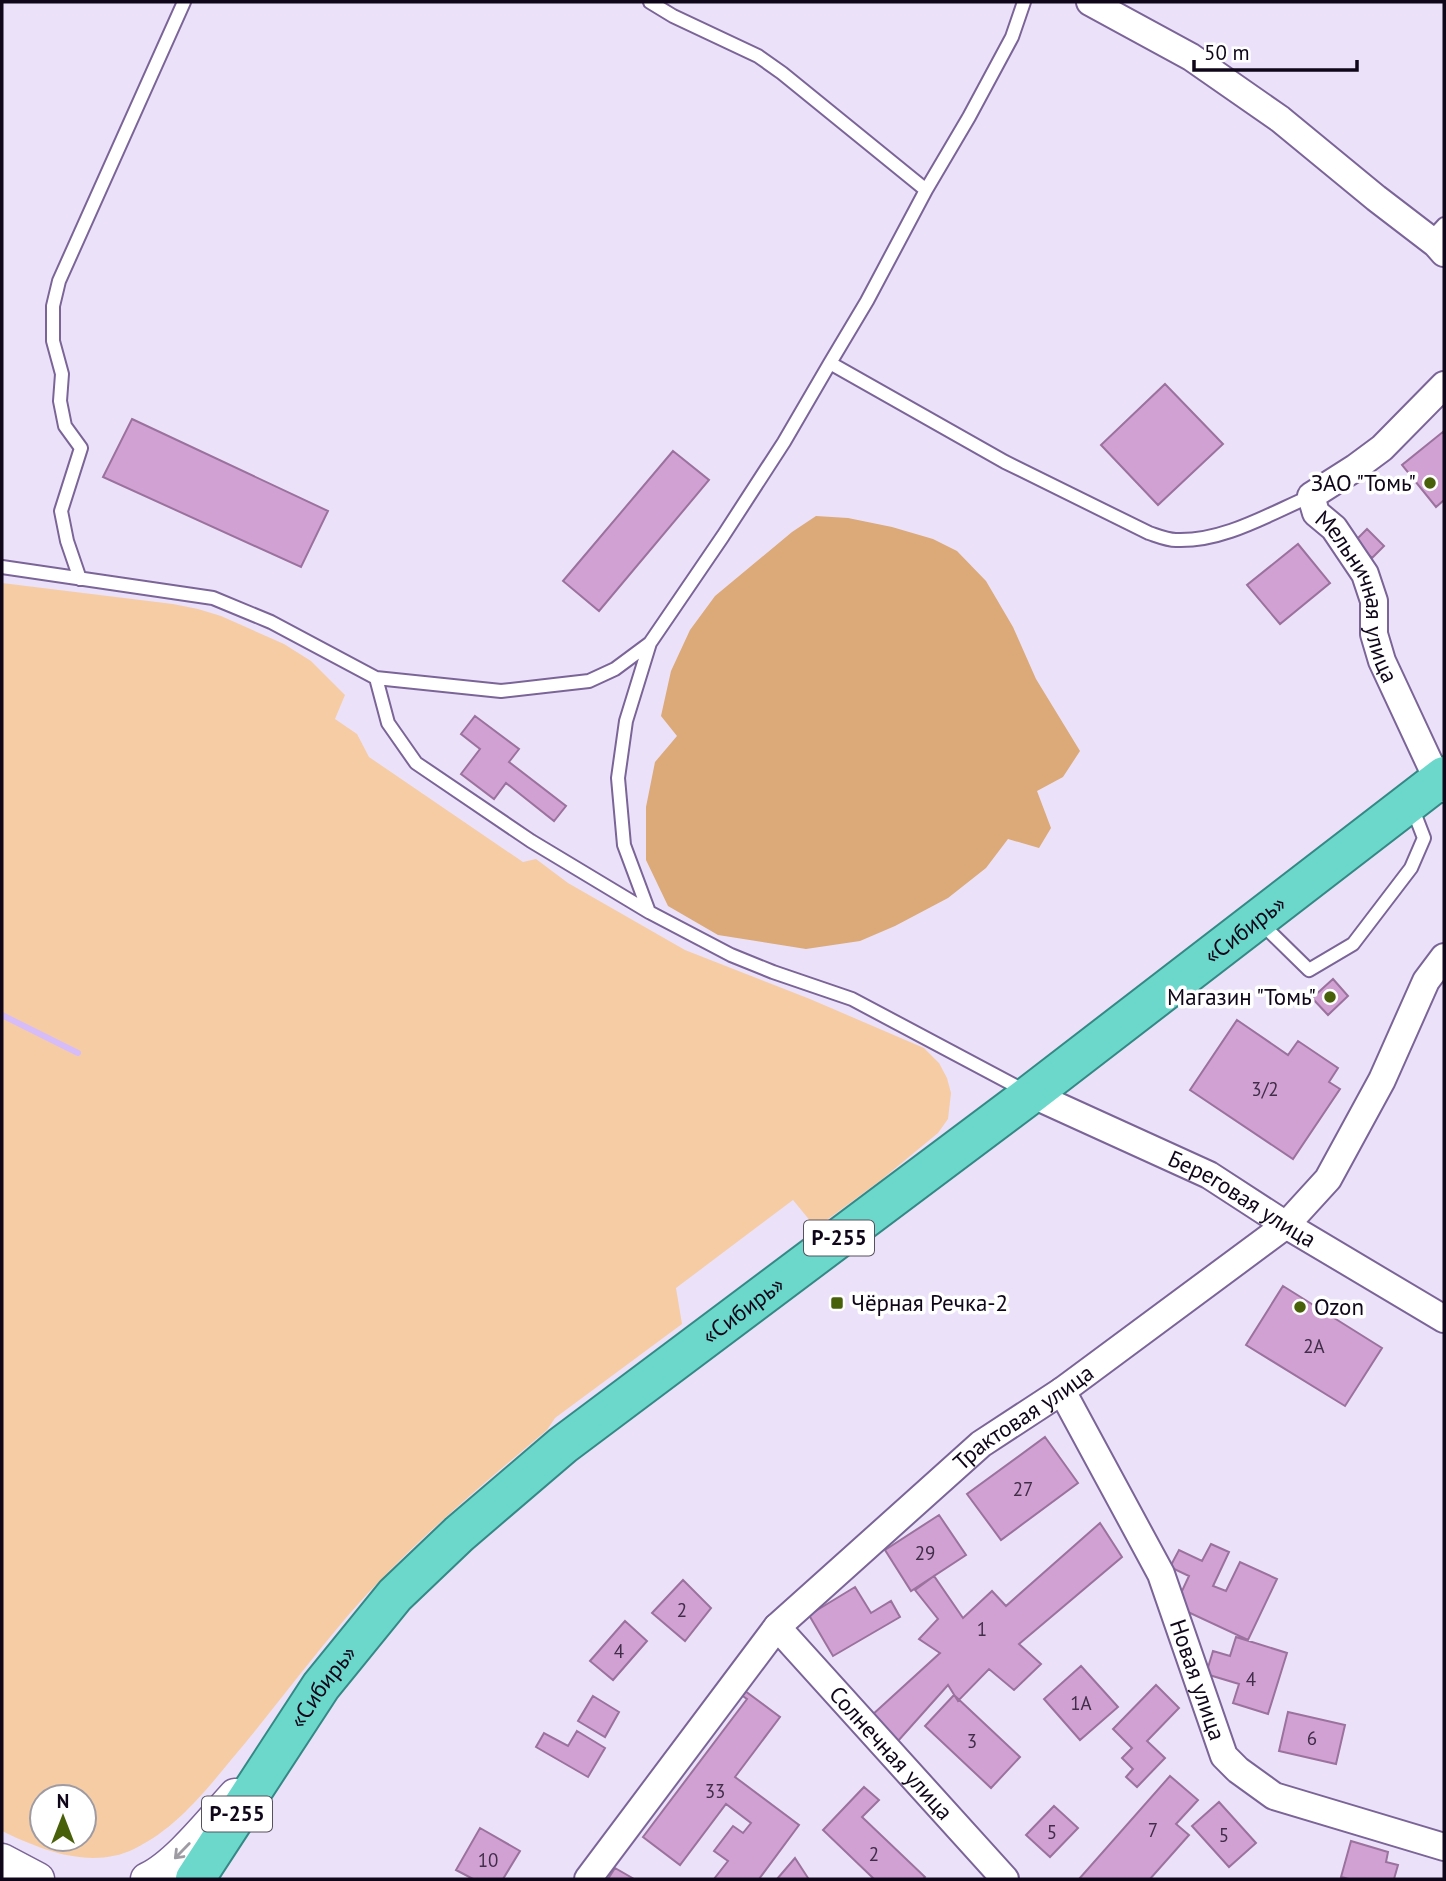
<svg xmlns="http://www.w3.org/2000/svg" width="1446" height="1881" viewBox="0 0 1446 1881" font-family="'PT Sans',sans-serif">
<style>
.green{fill:#f6cca5;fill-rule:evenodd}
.forest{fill:#dca978}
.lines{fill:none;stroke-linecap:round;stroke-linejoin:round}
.stream{stroke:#d6bcf9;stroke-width:6}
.building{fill:#d1a1d4;stroke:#9b719d;stroke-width:2}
.service-casing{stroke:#7b6497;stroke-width:16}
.minor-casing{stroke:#7b6497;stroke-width:30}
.tertiary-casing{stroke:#7b6497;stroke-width:35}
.trunk-casing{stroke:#348885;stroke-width:42}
.service{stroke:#fff;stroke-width:12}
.minor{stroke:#fff;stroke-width:26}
.tertiary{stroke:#fff;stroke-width:32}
.trunk{stroke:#6cd8cc;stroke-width:38}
.oneway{stroke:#9f9ba3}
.poi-dot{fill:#49600b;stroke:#fff;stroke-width:2.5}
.labels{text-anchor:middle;stroke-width:7;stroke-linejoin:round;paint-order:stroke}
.number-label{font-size:19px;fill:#402d48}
.shield{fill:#fff;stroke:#57515e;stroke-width:2}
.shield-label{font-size:21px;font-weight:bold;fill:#0f0619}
.poi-label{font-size:23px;fill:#0f0619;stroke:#fff;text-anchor:end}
.street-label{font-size:23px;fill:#0f0619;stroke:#fff}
</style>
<rect width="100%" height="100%" fill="#ebe2f9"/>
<path class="green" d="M 2,583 L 173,604 L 198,609 L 221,616 L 284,644 L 311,661 L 345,695 L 335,719 L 357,734 L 369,757 L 523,862 L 536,859 L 568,883 L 685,950 L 810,999 L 924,1048 L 939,1063 L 947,1078 L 951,1093 L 948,1119 L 938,1133 L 881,1180 L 816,1228 L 793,1200 L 676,1288 L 682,1324 L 555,1418 L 547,1430 C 476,1490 405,1549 345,1619 C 306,1665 270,1714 231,1760 C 203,1794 175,1829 134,1849 C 91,1870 41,1850 2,1831 ZM 42,1797 L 84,1797 L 84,1839 L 42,1839 Z"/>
<path class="forest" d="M 816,516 L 848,518 L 892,527 L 933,539 L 957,551 L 986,581 L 1013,627 L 1036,679 L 1080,751 L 1063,777 L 1037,791 L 1051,828 L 1039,848 L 1008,839 L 986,868 L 948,898 L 895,926 L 860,941 L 806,949 L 718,935 L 668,906 L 646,860 L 646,807 L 655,762 L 677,736 L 661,716 L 671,671 L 690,630 L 715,596 L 792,532 Z"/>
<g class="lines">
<path class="stream" d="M 2,1015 L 78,1053"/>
</g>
<path class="building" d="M 1165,384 L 1223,444 L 1158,505 L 1101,445 Z
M 132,419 L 328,511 L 301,567 L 103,477 Z
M 1444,431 L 1444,500 L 1436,507 L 1402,465 Z
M 673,451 L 709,480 L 599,611 L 563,581 Z
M 1367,529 L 1384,546 L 1372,558 L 1355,541 Z
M 1298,544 L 1330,583 L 1280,624 L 1247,585 Z
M 475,716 L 519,749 L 509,762 L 566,806 L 554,821 L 506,783 L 494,799 L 461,774 L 480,749 L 461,734 Z
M 1333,979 L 1348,996 L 1328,1015 L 1312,998 Z
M 1237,1020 L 1288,1055 L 1298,1041 L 1338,1068 L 1329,1082 L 1340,1089 L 1293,1159 L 1190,1090 Z
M 1283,1286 L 1382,1348 L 1345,1406 L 1246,1345 Z
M 1045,1437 L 1078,1483 L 1001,1540 L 967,1494 Z
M 939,1515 L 966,1555 L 911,1591 L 885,1550 Z
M 1100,1523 L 1122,1557 L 1019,1644 L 1041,1664 L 1014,1690 L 989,1669 L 958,1701 L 948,1685 L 898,1741 L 871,1716 L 940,1653 L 919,1639 L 938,1619 L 915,1590 L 934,1576 L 963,1618 L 992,1591 L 1006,1606 Z
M 1211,1544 L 1229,1552 L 1213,1586 L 1226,1591 L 1240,1562 L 1277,1579 L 1248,1640 L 1175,1606 L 1189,1576 L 1170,1567 L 1179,1550 L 1202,1561 Z
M 683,1580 L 711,1608 L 685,1641 L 652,1613 Z
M 855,1587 L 871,1613 L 891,1601 L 900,1617 L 833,1656 L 809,1615 Z
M 625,1621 L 647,1641 L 613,1680 L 590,1661 Z
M 1236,1637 L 1287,1653 L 1268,1714 L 1233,1703 L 1239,1684 L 1206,1674 L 1213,1651 L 1230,1656 Z
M 1081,1666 L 1118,1707 L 1080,1740 L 1044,1699 Z
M 737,1685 L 780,1717 L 735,1777 L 799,1825 L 759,1879 L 714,1879 L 728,1861 L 714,1851 L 733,1826 L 743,1833 L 751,1823 L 726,1804 L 680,1865 L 643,1837 L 747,1699 L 734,1690 Z
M 1156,1685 L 1179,1708 L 1147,1741 L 1165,1758 L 1137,1787 L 1126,1777 L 1133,1769 L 1122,1758 L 1132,1748 L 1113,1729 Z
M 954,1695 L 1020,1757 L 991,1788 L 925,1726 Z
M 593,1696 L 619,1712 L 605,1737 L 578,1721 Z
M 1288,1712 L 1345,1725 L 1336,1764 L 1279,1751 Z
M 577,1731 L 605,1748 L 588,1777 L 536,1747 L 544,1733 L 568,1746 Z
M 1170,1776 L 1198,1800 L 1176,1824 L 1189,1835 L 1150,1879 L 1079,1879 Z
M 864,1787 L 879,1800 L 862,1817 L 925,1877 L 923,1879 L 874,1879 L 823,1830 Z
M 1219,1802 L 1256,1843 L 1229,1867 L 1192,1826 Z
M 1054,1806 L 1078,1828 L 1050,1857 L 1026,1835 Z
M 480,1828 L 520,1851 L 503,1879 L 473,1879 L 456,1870 Z
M 1351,1841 L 1388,1852 L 1386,1862 L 1398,1865 L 1394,1879 L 1349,1879 L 1341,1877 Z
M 795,1858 L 808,1878 L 807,1879 L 777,1879 Z
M 615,1868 L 634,1879 L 608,1879 Z"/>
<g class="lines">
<defs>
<path id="service" d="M 650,2 L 673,16 L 758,56 L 782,73 L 926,190
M 1024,2 L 1012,37 L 969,117 L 926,190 L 867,301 L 830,363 L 784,442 L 723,536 L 650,643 L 626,721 L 618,778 L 624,845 L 649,912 L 731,955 L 773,972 L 852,999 L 1025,1091
M 1430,239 L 1444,224
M 830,363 L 1005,462 L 1149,533 C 1158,536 1167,540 1176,540 C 1223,542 1269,514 1311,496
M 2,567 L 213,598 L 271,622 L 376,678 L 501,691 L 589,681 L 615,669 L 650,643
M 80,579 L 67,541 L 61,511 L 81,448 L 65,426 L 60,401 L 62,374 L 53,341 L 53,306 L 59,281 L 184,2
M 376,678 L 388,723 L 416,763 L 531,841 L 649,912
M 1261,923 L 1309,970 L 1353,944 L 1411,868 L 1424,838 L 1412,807"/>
<g id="minor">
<path d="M 1090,2 L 1191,57 L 1280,119 L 1376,198 L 1436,244 L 1444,253"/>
<path id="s1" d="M 1444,385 L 1382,448 L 1355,468 L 1311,496 L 1316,513 L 1334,528 L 1365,574 L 1374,601 L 1374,634 L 1382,661 L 1438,781 L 1444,789"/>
<path id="s2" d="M 1031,1094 L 1209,1175 L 1286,1225 L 1444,1319"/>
<path id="s3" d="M 1062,1391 L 1161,1574 L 1224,1756 L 1238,1770 L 1274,1796 L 1444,1847"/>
<path id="s4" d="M 777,1627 L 1005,1879"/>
<path id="s5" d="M 588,1879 L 777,1627 L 981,1444 L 1062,1391 L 1286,1225 L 1328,1179 L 1382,1080 L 1426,981 L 1444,957"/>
</g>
<path id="tertiary" d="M 2,1860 L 38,1879
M 147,1879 C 176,1866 212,1820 235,1795"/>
<g id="trunk">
<path id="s6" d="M 195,1879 L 321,1686 L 395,1595 L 459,1534 L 563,1445 L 1031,1094 L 1444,776"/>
</g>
</defs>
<use href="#service" class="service-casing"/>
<use href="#minor" class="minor-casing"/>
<use href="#tertiary" class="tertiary-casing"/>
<use href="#trunk" class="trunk-casing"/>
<use href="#service" class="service"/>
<use href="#minor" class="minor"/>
<use href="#tertiary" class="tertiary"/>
<use href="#trunk" class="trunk"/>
</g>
<defs><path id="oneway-shaft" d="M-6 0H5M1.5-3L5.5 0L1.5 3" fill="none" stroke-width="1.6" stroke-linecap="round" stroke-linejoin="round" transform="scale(1.75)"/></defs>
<use class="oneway" href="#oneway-shaft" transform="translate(182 1851) rotate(134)"/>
<g class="poi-dot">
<circle cx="1430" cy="483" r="7"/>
<circle cx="1330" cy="997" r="7"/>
<rect x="830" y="1296" width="14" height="14" rx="3.5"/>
<circle cx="1300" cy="1307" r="7"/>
</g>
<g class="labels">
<g class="number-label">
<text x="1265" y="1096">3/2</text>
<text x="1314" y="1353">2А</text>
<text x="1023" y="1496">27</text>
<text x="925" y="1560">29</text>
<text x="682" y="1617">2</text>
<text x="982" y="1636">1</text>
<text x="619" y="1658">4</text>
<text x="1251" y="1686">4</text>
<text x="1081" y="1710">1А</text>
<text x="1312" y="1745">6</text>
<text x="972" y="1748">3</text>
<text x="715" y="1798">33</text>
<text x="1153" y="1837">7</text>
<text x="1052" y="1839">5</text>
<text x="1224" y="1842">5</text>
<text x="874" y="1861">2</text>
<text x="488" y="1867">10</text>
</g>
<g class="shield">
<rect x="804" y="1220.5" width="70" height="35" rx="5"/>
<rect x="202" y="1796.5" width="70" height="35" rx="5"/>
</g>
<g class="shield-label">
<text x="839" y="1245">Р-255</text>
<text x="237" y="1821">Р-255</text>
</g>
<g class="poi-label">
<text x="1416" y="491">ЗАО "Томь"</text>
<text x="1316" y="1005">Магазин "Томь"</text>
<text x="851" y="1311" text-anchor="start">Чёрная Речка-2</text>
<text x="1314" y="1315" text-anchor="start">Ozon</text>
</g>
<g class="street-label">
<text dy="8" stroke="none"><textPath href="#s1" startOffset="289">Мельничная улица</textPath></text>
<text dy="8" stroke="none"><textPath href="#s6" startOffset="1428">«Сибирь»</textPath></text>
<text dy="8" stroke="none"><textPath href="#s2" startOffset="236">Береговая улица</textPath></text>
<text dy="8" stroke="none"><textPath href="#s6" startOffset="798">«Сибирь»</textPath></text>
<text dy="8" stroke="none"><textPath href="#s5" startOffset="639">Трактовая улица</textPath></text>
<text dy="8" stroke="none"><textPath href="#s3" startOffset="320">Новая улица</textPath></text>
<text dy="8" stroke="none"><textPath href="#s6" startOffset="231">«Сибирь»</textPath></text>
<text dy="8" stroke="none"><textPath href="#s4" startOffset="170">Солнечная улица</textPath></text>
</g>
</g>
<rect width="1446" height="1881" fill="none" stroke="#0f0619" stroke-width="7"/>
<g transform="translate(63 1818)"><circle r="33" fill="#ffffff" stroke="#9f9ba3" stroke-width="2"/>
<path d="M0-5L12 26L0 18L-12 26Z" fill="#49600b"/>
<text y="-10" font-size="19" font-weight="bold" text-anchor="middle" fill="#0f0619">N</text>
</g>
<path d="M1194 60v10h163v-10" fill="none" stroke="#0f0619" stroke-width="3.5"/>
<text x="1204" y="60" font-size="21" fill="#0f0619" stroke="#ffffff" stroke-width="5" paint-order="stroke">50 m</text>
</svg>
